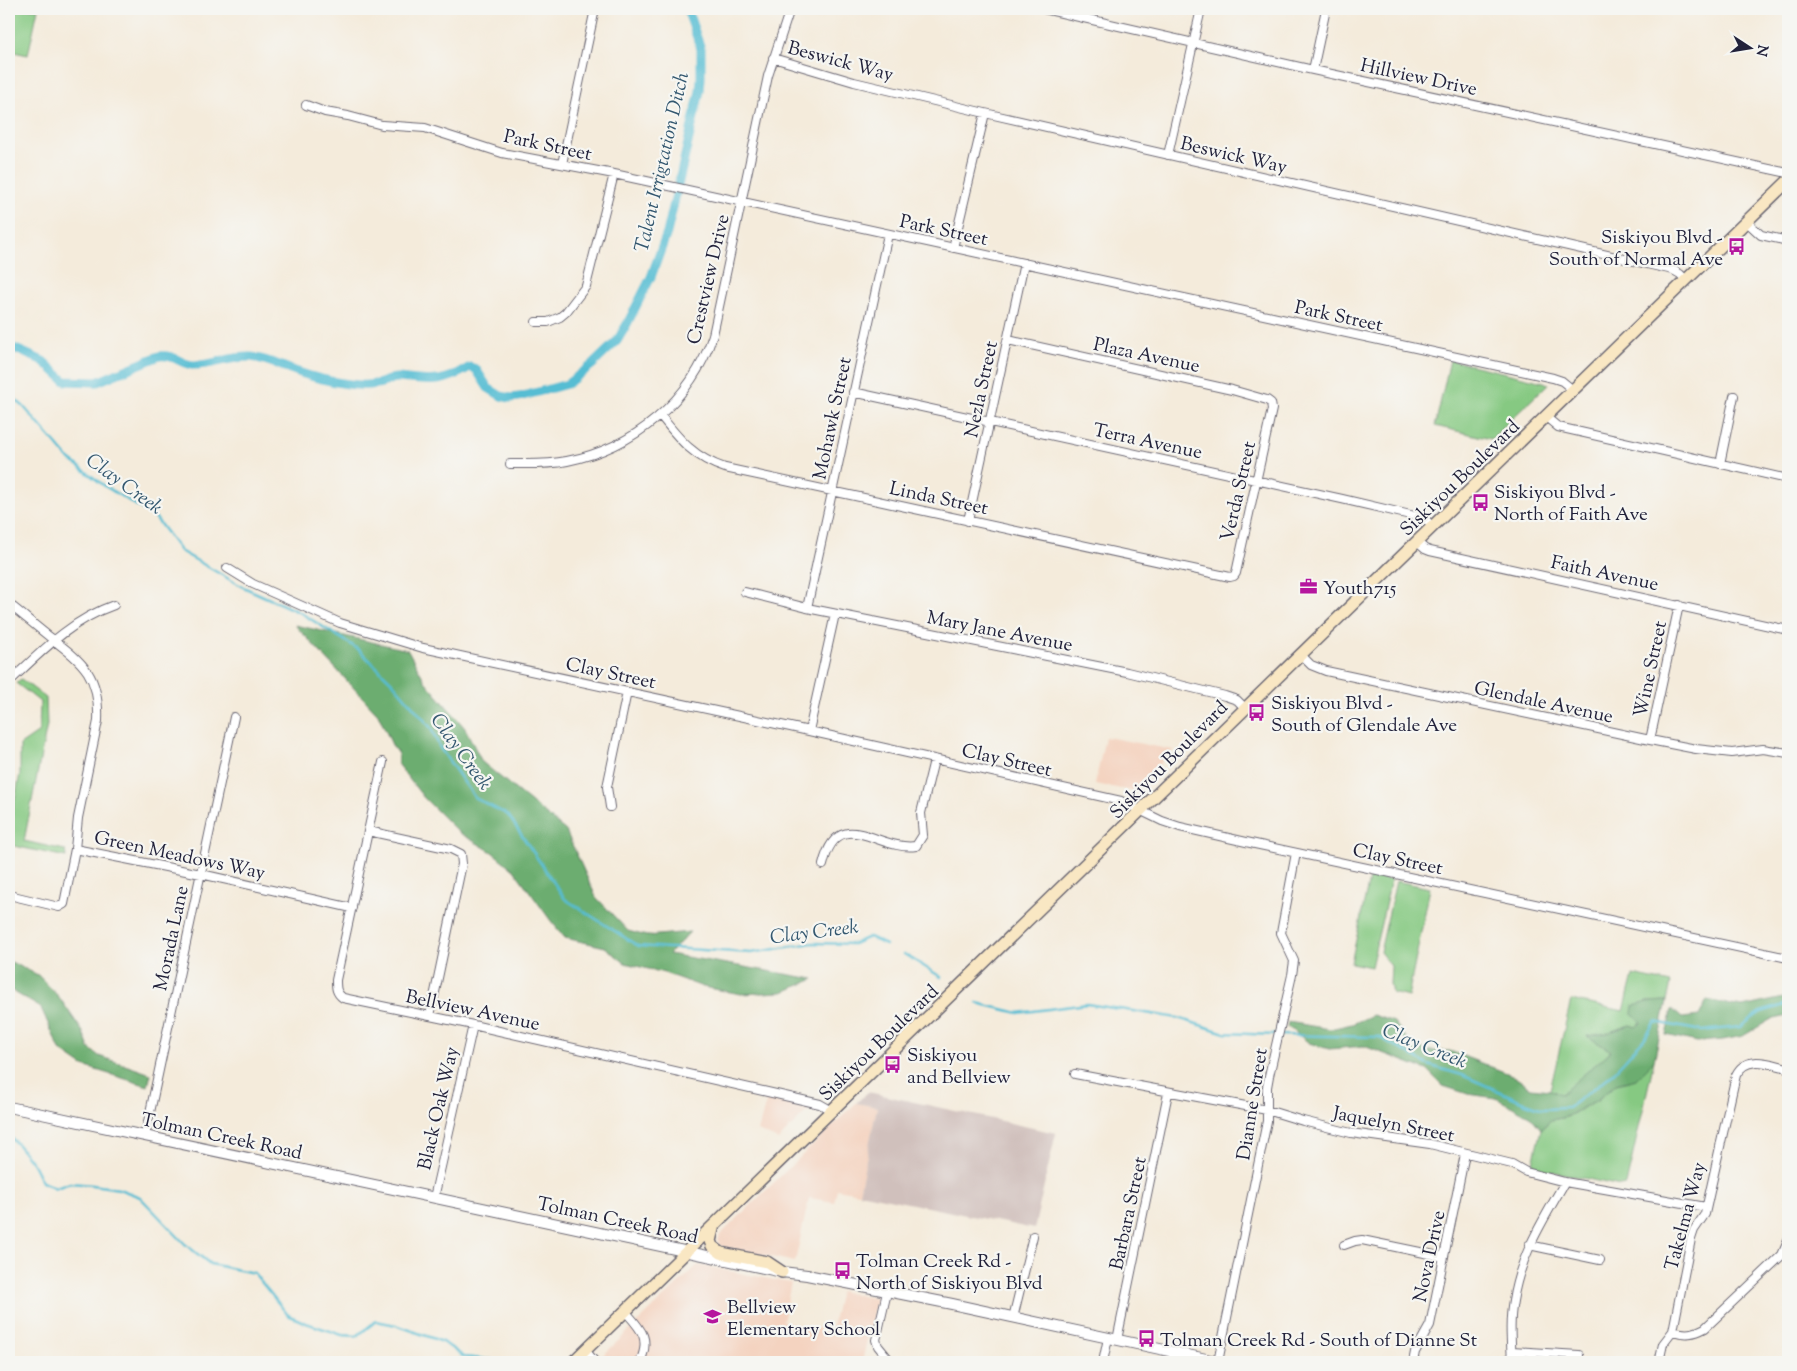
<svg xmlns="http://www.w3.org/2000/svg" width="1797" height="1371" viewBox="0 0 1797 1371" font-family="'Sorts Mill Goudy',serif">
<style>
.built{fill:#f4d3c0}
.industrial{fill:#d0c0bc}
.green{fill:#86c982;stroke:#54765e}
.forest{fill:#6cad70;stroke:#476856}
.lines{fill:none;stroke-linecap:round;stroke-linejoin:round}
.stream{stroke:#56bdd3;stroke-width:2.5}
.canal{stroke:#56bdd3;stroke-width:9}
.minor-casing{stroke:#6c6873;stroke-width:10}
.tertiary-casing{stroke:#6c6873;stroke-width:12}
.secondary-casing{stroke:#6c6873;stroke-width:14}
.minor{stroke:#fff;stroke-width:8}
.tertiary{stroke:#fff;stroke-width:10}
.secondary{stroke:#f9e7c3;stroke-width:11}
.labels{text-anchor:middle;stroke-width:4.5;stroke-linejoin:round;paint-order:stroke}
.street-label{font-size:19px;fill:#22223b;stroke:#f6f6f2}
.poi-label{font-size:19px;fill:#22223b;stroke:#f6f6f2;text-anchor:start}
.water-label{font-size:20px;font-style:italic;fill:#345870;stroke:#f6f6f2}
</style>
<rect width="100%" height="100%" fill="#f6f6f2"/>
<filter id="ink" filterUnits="userSpaceOnUse"><feTurbulence type="fractalNoise" baseFrequency=".02" numOctaves="2"/><feDisplacementMap in="SourceGraphic" scale="10" xChannelSelector="R" yChannelSelector="G"/><feConvolveMatrix kernelMatrix="1 2 1 2 8 2 1 2 1" color-interpolation-filters="sRGB"/></filter>
<filter id="wash" filterUnits="userSpaceOnUse"><feTurbulence type="fractalNoise" baseFrequency=".0096" numOctaves="4" result="noise"/><feDisplacementMap in="SourceGraphic" scale="20" xChannelSelector="R" yChannelSelector="G"/><feGaussianBlur stdDeviation="1.12" result="paint"/><feColorMatrix in="noise" values="0 0 0 0 0 0 0 0 0 0 0 0 0 0 0 0 0 1.4 0 .05"/><feComposite in="paint" operator="in"/></filter>
<g filter="url(#wash)">
<rect width="100%" height="100%" fill="#f4ebdb"/>
<path class="built" d="M 1105,737 L 1112,738 L 1173,750 L 1133,791 L 1095,784 Z
M 767,1099 L 803,1107 L 809,1109 L 778,1140 L 758,1131 Z
M 856,1103 L 877,1107 L 859,1193 L 837,1189 L 834,1202 L 809,1198 L 795,1262 L 720,1246 L 718,1241 L 720,1235 Z
M 698,1265 L 791,1283 L 783,1321 L 831,1331 L 840,1291 L 876,1299 L 862,1362 L 596,1362 Z"/>
<path class="industrial" d="M 868,1092 L 1056,1133 L 1034,1229 L 859,1193 L 877,1107 L 856,1103 Z"/>
<path class="green" d="M 9,9 L 38,9 L 28,55 L 9,51 Z
M 1450,360 L 1544,382 L 1548,384 L 1491,439 L 1435,426 Z
M 21,679 L 46,698 L 47,725 L 24,841 L 65,850 L 66,857 L 9,845 L 9,829 L 20,774 L 20,745 L 39,732 L 40,702 L 16,683 Z
M 1370,875 L 1391,880 L 1371,967 L 1351,963 Z
M 1396,881 L 1430,888 L 1408,997 L 1392,993 L 1390,984 L 1391,966 L 1380,952 Z
M 1633,975 L 1671,983 L 1667,1001 L 1648,1002 L 1642,1022 L 1636,1027 L 1630,1025 L 1607,1033 L 1588,1036 L 1611,1051 L 1561,1095 L 1550,1090 L 1571,1000 L 1624,1011 Z
M 1654,1061 L 1626,1185 L 1620,1186 L 1532,1167 L 1541,1129 L 1551,1120 L 1567,1117 L 1597,1100 L 1616,1084 L 1636,1079 Z"/>
<path class="forest" d="M 295,625 L 408,650 L 425,681 L 465,728 L 482,762 L 566,831 L 596,897 L 628,931 L 647,936 L 690,932 L 669,954 L 814,979 L 783,992 L 741,994 L 703,987 L 664,973 L 625,963 L 605,947 L 565,938 L 551,921 L 514,870 L 492,852 L 458,832 L 424,798 L 398,765 L 398,754 L 393,747 L 378,714 Z
M 9,961 L 38,975 L 59,997 L 83,1032 L 89,1048 L 99,1056 L 151,1074 L 148,1086 L 83,1066 L 60,1050 L 41,1008 L 9,989 Z
M 1788,997 L 1788,1016 L 1770,1020 L 1743,1036 L 1723,1040 L 1697,1042 L 1666,1035 L 1672,1009 L 1682,1018 L 1699,1016 L 1707,1000 L 1742,1007 Z
M 1667,1001 L 1654,1061 L 1636,1079 L 1616,1084 L 1597,1100 L 1566,1117 L 1551,1120 L 1541,1129 L 1531,1117 L 1496,1098 L 1468,1094 L 1443,1086 L 1427,1070 L 1364,1046 L 1329,1049 L 1309,1043 L 1294,1031 L 1287,1027 L 1288,1022 L 1330,1029 L 1352,1024 L 1373,1015 L 1394,1022 L 1412,1045 L 1428,1051 L 1450,1051 L 1512,1075 L 1531,1088 L 1550,1090 L 1561,1094 L 1611,1051 L 1587,1036 L 1607,1033 L 1630,1025 L 1636,1027 L 1642,1022 L 1632,1014 L 1633,1006 L 1648,1002 Z"/>
<g class="lines">
<path class="stream" d="M 9,394 L 23,406 L 68,458 L 106,487 L 155,517 L 180,551 L 241,586 L 301,613 L 358,649 L 393,683 L 431,728 L 440,748 L 475,798 L 508,815 L 565,899 L 638,946 L 751,953 L 813,943 L 853,944 L 869,937 L 886,945
M 904,954 L 941,977
M 977,1003 L 1018,1013 L 1087,1004 L 1178,1018 L 1225,1033 L 1276,1035
M 1281,1035 L 1379,1037 L 1428,1065 L 1462,1075 L 1526,1103 L 1543,1109 L 1568,1108 L 1610,1076 L 1644,1039 L 1655,1022 L 1702,1031 L 1740,1027 L 1761,1012 L 1788,1004
M 9,1136 L 19,1146 L 33,1164 L 42,1182 L 56,1188 L 70,1183 L 93,1185 L 119,1189 L 140,1197 L 185,1244 L 210,1264 L 254,1273 L 288,1315 L 306,1323 L 342,1335 L 357,1336 L 376,1321 L 396,1325 L 443,1342 L 464,1357 L 511,1362"/>
<path class="canal" d="M 9,346 L 43,361 L 65,381 L 97,382 L 159,356 C 176,354 182,366 195,365 C 214,365 231,356 251,357 C 267,359 283,367 298,372 C 312,377 328,381 342,383 C 353,385 366,386 376,384 C 384,384 390,377 398,378 C 431,381 440,385 470,367 L 476,369 L 488,388 L 501,396 L 510,398 L 519,397 L 549,389 L 567,384 L 592,365 L 617,341 L 627,324 L 651,277 L 667,233 L 700,91 L 701,78 L 701,49 L 687,9"/>
</g>
</g>
<g filter="url(#ink)">
<g class="lines">
<defs>
<path id="minor" d="M 1044,9 L 1313,70 L 1788,173
M 773,58 L 854,82 L 985,113 L 1673,270 L 1680,274 L 1686,280
M 1313,70 L 1326,9
M 306,105 L 325,112 L 348,116 L 382,125 L 425,128 L 502,153 L 614,174 L 1553,378 L 1562,381 L 1573,390
M 1168,155 L 1201,9
M 562,164 L 595,9
M 1747,222 L 1761,235 L 1788,241
M 953,248 L 985,113
M 536,322 L 548,322 L 560,317 L 566,312 L 586,286 L 614,174
M 853,392 L 1342,499 L 1419,517 L 1426,520 L 1432,526
M 660,415 C 680,440 694,458 725,468 L 1230,577 L 1234,576 L 1236,573 L 1272,409 L 1271,403 L 1267,400 L 1232,390 L 1008,340
M 1546,417 L 1558,427 L 1788,479
M 510,464 C 529,464 548,465 567,461 C 634,448 692,400 713,335 L 768,76 L 790,9
M 1720,464 L 1734,396
M 968,521 L 1024,263
M 1417,542 L 1425,549 L 1430,551 L 1788,630
M 227,568 L 253,584 L 340,623 L 423,648 L 809,731 L 1121,801 L 1162,821 L 1180,827 L 1255,844 L 1788,958
M 745,592 L 807,608 L 1127,672 L 1225,696 L 1237,700 L 1245,708
M 9,604 C 23,615 37,627 51,638 C 84,663 100,676 98,721 L 78,818 L 75,849 L 64,904 L 59,907 L 9,895
M 807,608 L 888,234
M 1300,654 L 1311,665 L 1326,671 L 1650,740 L 1696,749 L 1732,753 L 1763,749 L 1788,753
M 9,682 C 41,652 71,620 114,605
M 809,731 L 835,614
M 1650,740 L 1679,605
M 383,762 L 336,980 C 336,988 336,993 343,998 L 473,1025 L 820,1104 L 827,1108 L 831,1112
M 610,807 L 607,787 L 627,692
M 368,831 L 451,849 L 461,854 L 462,864 L 430,1016
M 75,849 L 201,874 L 352,908
M 823,865 C 838,802 879,852 916,846 L 923,835 L 921,813 L 934,760
M 1075,1074 L 1267,1110 L 1303,1121 L 1351,1133 L 1430,1144 L 1512,1164 L 1526,1172 L 1565,1182 L 1706,1207
M 145,1136 L 234,717
M 434,1198 L 473,1025
M 1344,1245 L 1355,1241 L 1362,1240 L 1444,1257
M 1529,1245 L 1600,1260
M 887,1292 L 876,1340 L 878,1346 L 891,1362
M 625,1311 C 641,1329 651,1338 640,1362
M 1013,1318 L 1033,1236
M 1673,1331 C 1685,1335 1694,1334 1705,1328 L 1782,1255 L 1788,1241
M 1117,1340 L 1168,1093
M 585,1350 L 595,1362
M 1512,1351 L 1579,1355
M 1103,1362 L 1108,1338
M 1218,1362 L 1267,1121 L 1267,1087 L 1269,1076 L 1292,975 L 1294,961 L 1281,933 L 1296,853
M 1413,1362 L 1415,1352 L 1430,1325 L 1465,1154
M 1512,1362 C 1511,1342 1509,1321 1513,1301 C 1520,1256 1543,1220 1565,1182
M 1659,1362 L 1663,1344 L 1673,1331 L 1691,1239 L 1694,1230 L 1705,1214 L 1736,1075 C 1746,1054 1770,1064 1788,1068"/>
<path id="tertiary" d="M 9,1107 L 782,1272 L 807,1275 L 952,1304 L 1220,1362"/>
<path id="secondary" d="M 714,1225 L 710,1241 L 712,1246 L 721,1253 L 767,1262 L 782,1272
M 573,1362 L 1788,181"/>
</defs>
<use href="#minor" class="minor-casing"/>
<use href="#tertiary" class="tertiary-casing"/>
<use href="#secondary" class="secondary-casing"/>
<use href="#minor" class="minor"/>
<use href="#tertiary" class="tertiary"/>
<use href="#secondary" class="secondary"/>
</g>
</g>
<defs>
<symbol id="bus-bare" viewBox="-9 -9 18 18"><path d="M-5-6H5V4H4V6H2V4H-2V6H-4V4H-5ZM-3.5-4V0h7V-4ZM-3.5 1.2v1.5H-2V1.2ZM2 1.2v1.5H3.5V1.2Z" fill="#b5179e" stroke="#f6f6f2" stroke-width="2.5" paint-order="stroke"/></symbol>
<symbol id="office-bare" viewBox="-9 -9 18 18"><path d="M-6-3h4V-5.5h4V-3h4V5H-6ZM-1-4.5V-3h2v-1.5ZM-6 0V1H6V0Z" fill="#b5179e" stroke="#f6f6f2" stroke-width="2.5" paint-order="stroke"/></symbol>
<symbol id="school-bare" viewBox="-9 -9 18 18"><path d="M0-5L7-2L0 1L-7-2ZM-4 1L0 2.5L4 1V4Q0 6-4 4Z" fill="#b5179e" stroke="#f6f6f2" stroke-width="2.5" paint-order="stroke"/></symbol>
</defs>
<g fill-rule="evenodd">
<use href="#bus-bare" x="1724" y="234" width="25" height="25"/>
<use href="#bus-bare" x="1468" y="490" width="25" height="25"/>
<use href="#office-bare" x="1296" y="574" width="25" height="25"/>
<use href="#bus-bare" x="1244" y="700" width="25" height="25"/>
<use href="#bus-bare" x="880" y="1052" width="25" height="25"/>
<use href="#bus-bare" x="830" y="1258" width="25" height="25"/>
<use href="#school-bare" x="700" y="1304" width="25" height="25"/>
<use href="#bus-bare" x="1134" y="1326" width="25" height="25"/>
</g>
<g class="labels">
<g class="street-label">
<text transform="translate(841 60) rotate(15)" y="7">Beswick Way</text>
<text transform="translate(1419 76) rotate(12)" y="7">Hillview Drive</text>
<text transform="translate(548 144) rotate(12)" y="7">Park Street</text>
<text transform="translate(1234 154) rotate(13)" y="7">Beswick Way</text>
<text transform="translate(944 229) rotate(12)" y="7">Park Street</text>
<text transform="translate(707 279) rotate(-77)" y="7">Crestview Drive</text>
<text transform="translate(1339 315) rotate(12)" y="7">Park Street</text>
<text transform="translate(1147 354) rotate(12)" y="7">Plaza Avenue</text>
<text transform="translate(980 389) rotate(-78)" y="7">Nezla Street</text>
<text transform="translate(831 418) rotate(-78)" y="7">Mohawk Street</text>
<text transform="translate(1148 440) rotate(12)" y="7">Terra Avenue</text>
<text transform="translate(1459 477) rotate(-44)" y="7">Siskiyou Boulevard</text>
<text transform="translate(1237 491) rotate(-77)" y="7">Verda Street</text>
<text transform="translate(939 497) rotate(12)" y="7">Linda Street</text>
<text transform="translate(1605 572) rotate(12)" y="7">Faith Avenue</text>
<text transform="translate(1000 630) rotate(11)" y="7">Mary Jane Avenue</text>
<text transform="translate(1649 669) rotate(-78)" y="7">Wine Street</text>
<text transform="translate(611 672) rotate(12)" y="7">Clay Street</text>
<text transform="translate(1544 701) rotate(12)" y="7">Glendale Avenue</text>
<text transform="translate(1007 759) rotate(13)" y="7">Clay Street</text>
<text transform="translate(1168 759) rotate(-45)" y="7">Siskiyou Boulevard</text>
<text transform="translate(180 854) rotate(12)" y="7">Green Meadows Way</text>
<text transform="translate(1398 858) rotate(12)" y="7">Clay Street</text>
<text transform="translate(170 938) rotate(-78)" y="7">Morada Lane</text>
<text transform="translate(473 1009) rotate(12)" y="7">Bellview Avenue</text>
<text transform="translate(878 1042) rotate(-44)" y="7">Siskiyou Boulevard</text>
<text transform="translate(1251 1104) rotate(-81)" y="7">Dianne Street</text>
<text transform="translate(437 1108) rotate(-77)" y="7">Black Oak Way</text>
<text transform="translate(1394 1123) rotate(11)" y="7">Jaquelyn Street</text>
<text transform="translate(222 1135) rotate(12)" y="7">Tolman Creek Road</text>
<text transform="translate(1127 1213) rotate(-78)" y="7">Barbara Street</text>
<text transform="translate(1684 1216) rotate(-75)" y="7">Takelma Way</text>
<text transform="translate(618 1219) rotate(12)" y="7">Tolman Creek Road</text>
<text transform="translate(1428 1256) rotate(-78)" y="7">Nova Drive</text>
</g>
<g class="poi-label">
<text x="1723" y="243" text-anchor="end">Siskiyou Blvd -<tspan x="1723" dy="22">South of Normal Ave</tspan></text>
<text x="1494" y="498">Siskiyou Blvd -<tspan x="1494" dy="22">North of Faith Ave</tspan></text>
<text x="1323" y="594">Youth715</text>
<text x="1271" y="709">Siskiyou Blvd -<tspan x="1271" dy="22">South of Glendale Ave</tspan></text>
<text x="907" y="1061">Siskiyou<tspan x="907" dy="22">and Bellview</tspan></text>
<text x="856" y="1267">Tolman Creek Rd -<tspan x="856" dy="22">North of Siskiyou Blvd</tspan></text>
<text x="727" y="1313">Bellview<tspan x="727" dy="22">Elementary School</tspan></text>
<text x="1160" y="1346">Tolman Creek Rd - South of Dianne St</text>
</g>
<g class="water-label">
<text transform="translate(661 162) rotate(-77)" y="7">Talent Irrigtation Ditch</text>
<text transform="translate(125 483) rotate(36)" y="7">Clay Creek</text>
<text transform="translate(462 751) rotate(54)" y="7">Clay Creek</text>
<text transform="translate(814 931) rotate(-7)" y="7">Clay Creek</text>
<text transform="translate(1425 1045) rotate(22)" y="7">Clay Creek</text>
</g>
</g>
<rect width="1797" height="1371" fill="none" stroke="#f6f6f2" stroke-width="30"/>
<g transform="translate(1750 48) rotate(102)" stroke="#f6f6f2" stroke-width="4" paint-order="stroke">
<path d="M0-4L9 19L0 12L-9 19Z" fill="#22223b"/>
<text y="-8" font-size="14" font-weight="bold" text-anchor="middle" fill="#22223b">N</text>
</g>
</svg>
